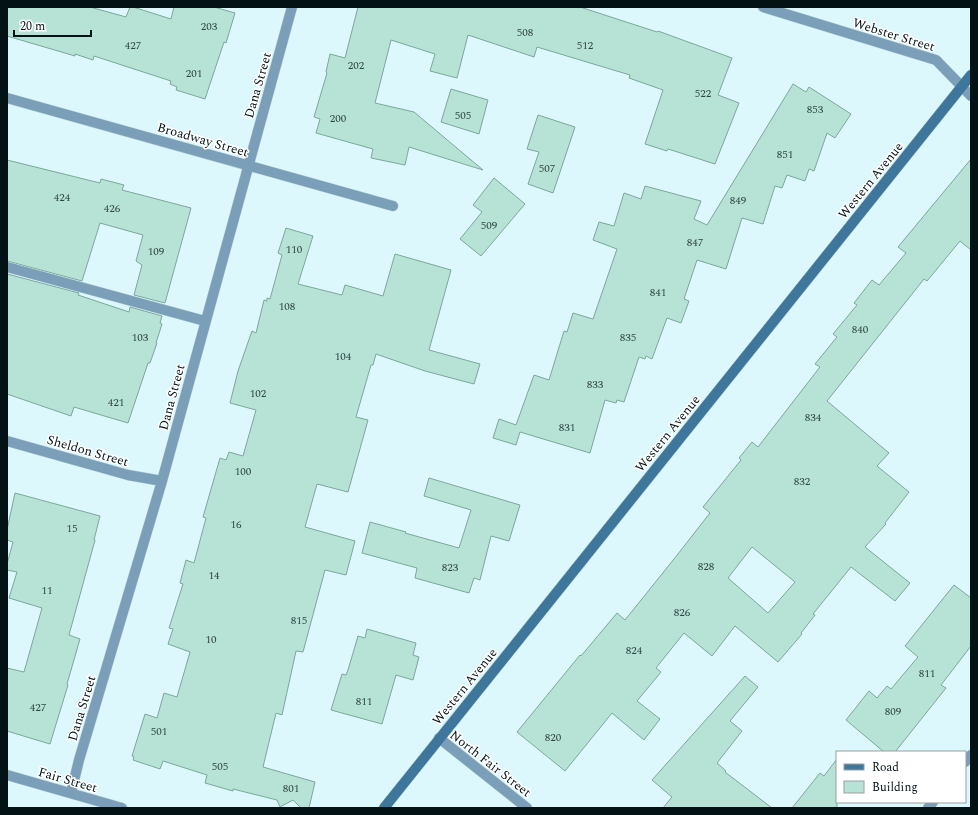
<svg xmlns="http://www.w3.org/2000/svg" width="978" height="815" viewBox="0 0 978 815" font-family="Spectral,serif">
<style>
.building{fill:#b7e3d6;stroke:#7ca79b;fill-rule:evenodd}
.lines{fill:none;stroke-linecap:round;stroke-linejoin:round}
.lane-casing{stroke:#b9d3d7;stroke-width:11}
.street-casing{stroke:#b9d3d7;stroke-width:11}
.secondary-casing{stroke:#b9d3d7;stroke-width:11}
.lane{stroke:#7b9fb9;stroke-width:10}
.street{stroke:#7b9fb9;stroke-width:10}
.secondary{stroke:#3e769c;stroke-width:10}
.labels{text-anchor:middle;stroke-width:3;stroke-linejoin:round;paint-order:stroke}
.number-label{font-size:11px;fill:#2f4645}
.street-label{font-size:13px;fill:#021215;stroke:#fff}
</style>
<rect width="100%" height="100%" fill="#dcf8fc"/>
<path class="building" d="M 7,7 L 90,7 L 126,17 L 130,7 L 133,7 L 171,19 L 174,7 L 214,7 L 235,13 L 226,43 L 224,42 L 205,99 L 176,90 L 177,87 L 170,84 L 171,81 L 94,56 L 93,60 L 75,54 L 75,56 L 7,36 Z
M 358,7 L 580,7 L 657,32 L 658,31 L 732,58 L 718,95 L 739,103 L 715,164 L 668,149 L 667,151 L 645,144 L 663,90 L 629,78 L 630,75 L 537,47 L 534,57 L 468,35 L 457,78 L 430,71 L 435,54 L 391,40 L 375,103 L 414,112 L 483,170 L 409,147 L 405,165 L 371,158 L 373,149 L 316,133 L 320,119 L 314,117 L 327,73 L 326,72 L 330,54 L 345,58 Z
M 793,84 L 806,92 L 809,87 L 851,114 L 835,138 L 827,133 L 814,171 L 809,169 L 805,181 L 787,175 L 782,188 L 775,186 L 763,224 L 742,218 L 726,269 L 697,260 L 684,299 L 689,301 L 681,323 L 667,318 L 652,359 L 646,356 L 645,359 L 639,357 L 624,402 L 617,400 L 616,403 L 605,400 L 590,453 L 520,432 L 516,445 L 493,438 L 499,419 L 516,425 L 534,375 L 549,380 L 564,331 L 567,332 L 573,313 L 593,319 L 617,249 L 593,240 L 599,222 L 614,226 L 624,193 L 641,199 L 645,186 L 701,201 L 694,219 L 707,225 Z
M 451,89 L 488,100 L 479,134 L 441,122 Z
M 538,115 L 575,127 L 553,193 L 528,184 L 539,152 L 527,149 Z
M 971,159 L 971,250 L 960,241 L 927,281 L 924,279 L 827,401 L 889,453 L 877,466 L 909,492 L 885,523 L 886,524 L 865,547 L 910,583 L 895,601 L 851,567 L 813,614 L 815,615 L 801,633 L 802,634 L 778,662 L 735,626 L 712,656 L 684,633 L 656,668 L 661,672 L 637,701 L 660,719 L 644,740 L 612,713 L 565,771 L 517,732 L 580,655 L 581,656 L 617,613 L 625,620 L 674,559 L 710,513 L 703,507 L 741,460 L 739,458 L 752,442 L 758,447 L 820,367 L 815,364 L 837,337 L 833,334 L 857,305 L 854,303 L 872,280 L 879,285 L 906,253 L 898,247 ZM 752,547 L 795,582 L 768,613 L 728,578 Z
M 7,160 L 100,183 L 101,179 L 124,185 L 122,190 L 191,208 L 165,303 L 134,295 L 142,265 L 136,261 L 143,235 L 100,223 L 82,281 L 7,261 Z
M 494,178 L 525,204 L 481,256 L 460,239 L 482,212 L 473,205 Z
M 286,228 L 313,236 L 298,284 L 342,295 L 345,285 L 383,296 L 395,254 L 451,270 L 429,350 L 480,364 L 474,384 L 425,371 L 376,354 L 373,365 L 371,365 L 356,417 L 368,420 L 348,492 L 317,484 L 305,527 L 355,541 L 346,575 L 325,570 L 303,652 L 296,651 L 282,715 L 276,713 L 263,767 L 315,782 L 309,808 L 301,808 L 293,800 L 280,807 L 277,800 L 233,789 L 233,791 L 205,783 L 207,775 L 163,761 L 160,769 L 133,760 L 134,757 L 132,756 L 145,714 L 157,718 L 164,693 L 177,697 L 190,652 L 168,644 L 173,629 L 169,628 L 183,584 L 180,583 L 186,560 L 194,563 L 206,518 L 203,517 L 220,458 L 226,460 L 229,452 L 243,456 L 256,410 L 230,403 L 238,371 L 252,331 L 256,333 L 264,300 L 267,301 L 267,298 L 270,299 L 282,255 L 278,253 Z
M 7,274 L 79,293 L 78,295 L 129,312 L 130,307 L 162,316 L 160,323 L 162,324 L 156,343 L 157,343 L 150,363 L 148,363 L 128,423 L 74,407 L 71,416 L 7,394 Z
M 429,478 L 520,505 L 509,541 L 491,536 L 480,580 L 474,578 L 469,593 L 415,578 L 417,568 L 362,553 L 370,522 L 406,532 L 405,533 L 459,548 L 471,510 L 424,496 Z
M 15,493 L 100,516 L 94,540 L 95,540 L 69,635 L 80,639 L 67,684 L 68,685 L 50,744 L 7,731 L 7,668 L 24,672 L 42,608 L 9,598 L 17,572 L 7,570 L 7,564 L 13,542 L 7,540 L 7,530 Z
M 954,585 L 971,598 L 971,646 L 941,685 L 946,688 L 895,752 L 884,752 L 846,720 L 869,691 L 877,698 L 887,686 L 891,689 L 918,657 L 905,646 Z
M 367,629 L 416,643 L 413,655 L 419,657 L 413,680 L 396,675 L 382,724 L 331,710 L 342,674 L 346,675 L 348,670 L 358,636 L 365,638 Z
M 745,676 L 758,687 L 730,721 L 742,731 L 717,763 L 726,771 L 725,772 L 772,808 L 663,808 L 672,797 L 652,780 Z
M 837,759 L 837,808 L 792,808 L 820,773 L 824,776 Z"/>
<g class="lines">
<defs>
<path id="lane" d="M 7,267 L 205,321"/>
<path id="street" d="M 763,7 L 936,60 L 971,96
M 7,98 L 393,206
M 7,441 L 128,475 L 162,481
M 439,738 L 527,808
M 965,762 L 971,755
M 7,775 L 122,808
M 71,793 L 79,760 L 162,481 L 292,7
M 928,808 L 933,802"/>
<path id="secondary" d="M 384,808 L 971,75"/>
</defs>
<use href="#lane" class="lane-casing"/>
<use href="#street" class="street-casing"/>
<use href="#secondary" class="secondary-casing"/>
<use href="#lane" class="lane"/>
<use href="#street" class="street"/>
<use href="#secondary" class="secondary"/>
</g>
<g class="labels">
<g class="number-label">
<text x="209" y="30">203</text>
<text x="525" y="36">508</text>
<text x="133" y="49">427</text>
<text x="585" y="49">512</text>
<text x="356" y="69">202</text>
<text x="194" y="77">201</text>
<text x="703" y="97">522</text>
<text x="815" y="113">853</text>
<text x="463" y="119">505</text>
<text x="338" y="122">200</text>
<text x="785" y="158">851</text>
<text x="547" y="172">507</text>
<text x="62" y="201">424</text>
<text x="738" y="204">849</text>
<text x="112" y="212">426</text>
<text x="489" y="229">509</text>
<text x="695" y="246">847</text>
<text x="294" y="253">110</text>
<text x="156" y="255">109</text>
<text x="658" y="296">841</text>
<text x="287" y="310">108</text>
<text x="860" y="333">840</text>
<text x="140" y="341">103</text>
<text x="628" y="341">835</text>
<text x="343" y="360">104</text>
<text x="595" y="388">833</text>
<text x="258" y="397">102</text>
<text x="116" y="406">421</text>
<text x="813" y="421">834</text>
<text x="567" y="431">831</text>
<text x="243" y="475">100</text>
<text x="802" y="485">832</text>
<text x="236" y="528">16</text>
<text x="72" y="532">15</text>
<text x="706" y="570">828</text>
<text x="450" y="571">823</text>
<text x="214" y="579">14</text>
<text x="47" y="594">11</text>
<text x="682" y="616">826</text>
<text x="299" y="624">815</text>
<text x="211" y="643">10</text>
<text x="634" y="654">824</text>
<text x="927" y="677">811</text>
<text x="364" y="705">811</text>
<text x="38" y="711">427</text>
<text x="893" y="715">809</text>
<text x="159" y="735">501</text>
<text x="553" y="741">820</text>
<text x="220" y="770">505</text>
<text x="291" y="792">801</text>
</g>
<g class="street-label">
<text transform="translate(894 34) rotate(17)" y="5">Webster Street</text>
<text transform="translate(257 85) rotate(-74)" y="5">Dana Street</text>
<text transform="translate(203 139) rotate(16)" y="5">Broadway Street</text>
<text transform="translate(870 180) rotate(-51)" y="5">Western Avenue</text>
<text transform="translate(171 397) rotate(-75)" y="5">Dana Street</text>
<text transform="translate(667 433) rotate(-51)" y="5">Western Avenue</text>
<text transform="translate(88 450) rotate(16)" y="5">Sheldon Street</text>
<text transform="translate(464 686) rotate(-51)" y="5">Western Avenue</text>
<text transform="translate(81 708) rotate(-73)" y="5">Dana Street</text>
<text transform="translate(491 763) rotate(38)" y="5">North Fair Street</text>
<text transform="translate(68 779) rotate(16)" y="5">Fair Street</text>
</g>
</g>
<rect width="978" height="815" fill="none" stroke="#021215" stroke-width="16"/>
<rect x="836" y="751" width="130" height="52" fill="#ffffff" stroke="#9aa0a1"/>
<rect x="844" y="764" width="20" height="6" fill="#3e769c" stroke="#9aa0a1"/>
<text x="872" y="771" font-size="12" fill="#021215">Road</text>
<rect x="844" y="781" width="20" height="12" fill="#b7e3d6" stroke="#9aa0a1"/>
<text x="872" y="791" font-size="12" fill="#021215">Building</text>
<path d="M14 30v6h77v-6" fill="none" stroke="#021215" stroke-width="2"/>
<text x="20" y="30" font-size="12" fill="#021215" stroke="#ffffff" stroke-width="3" paint-order="stroke">20 m</text>
</svg>
